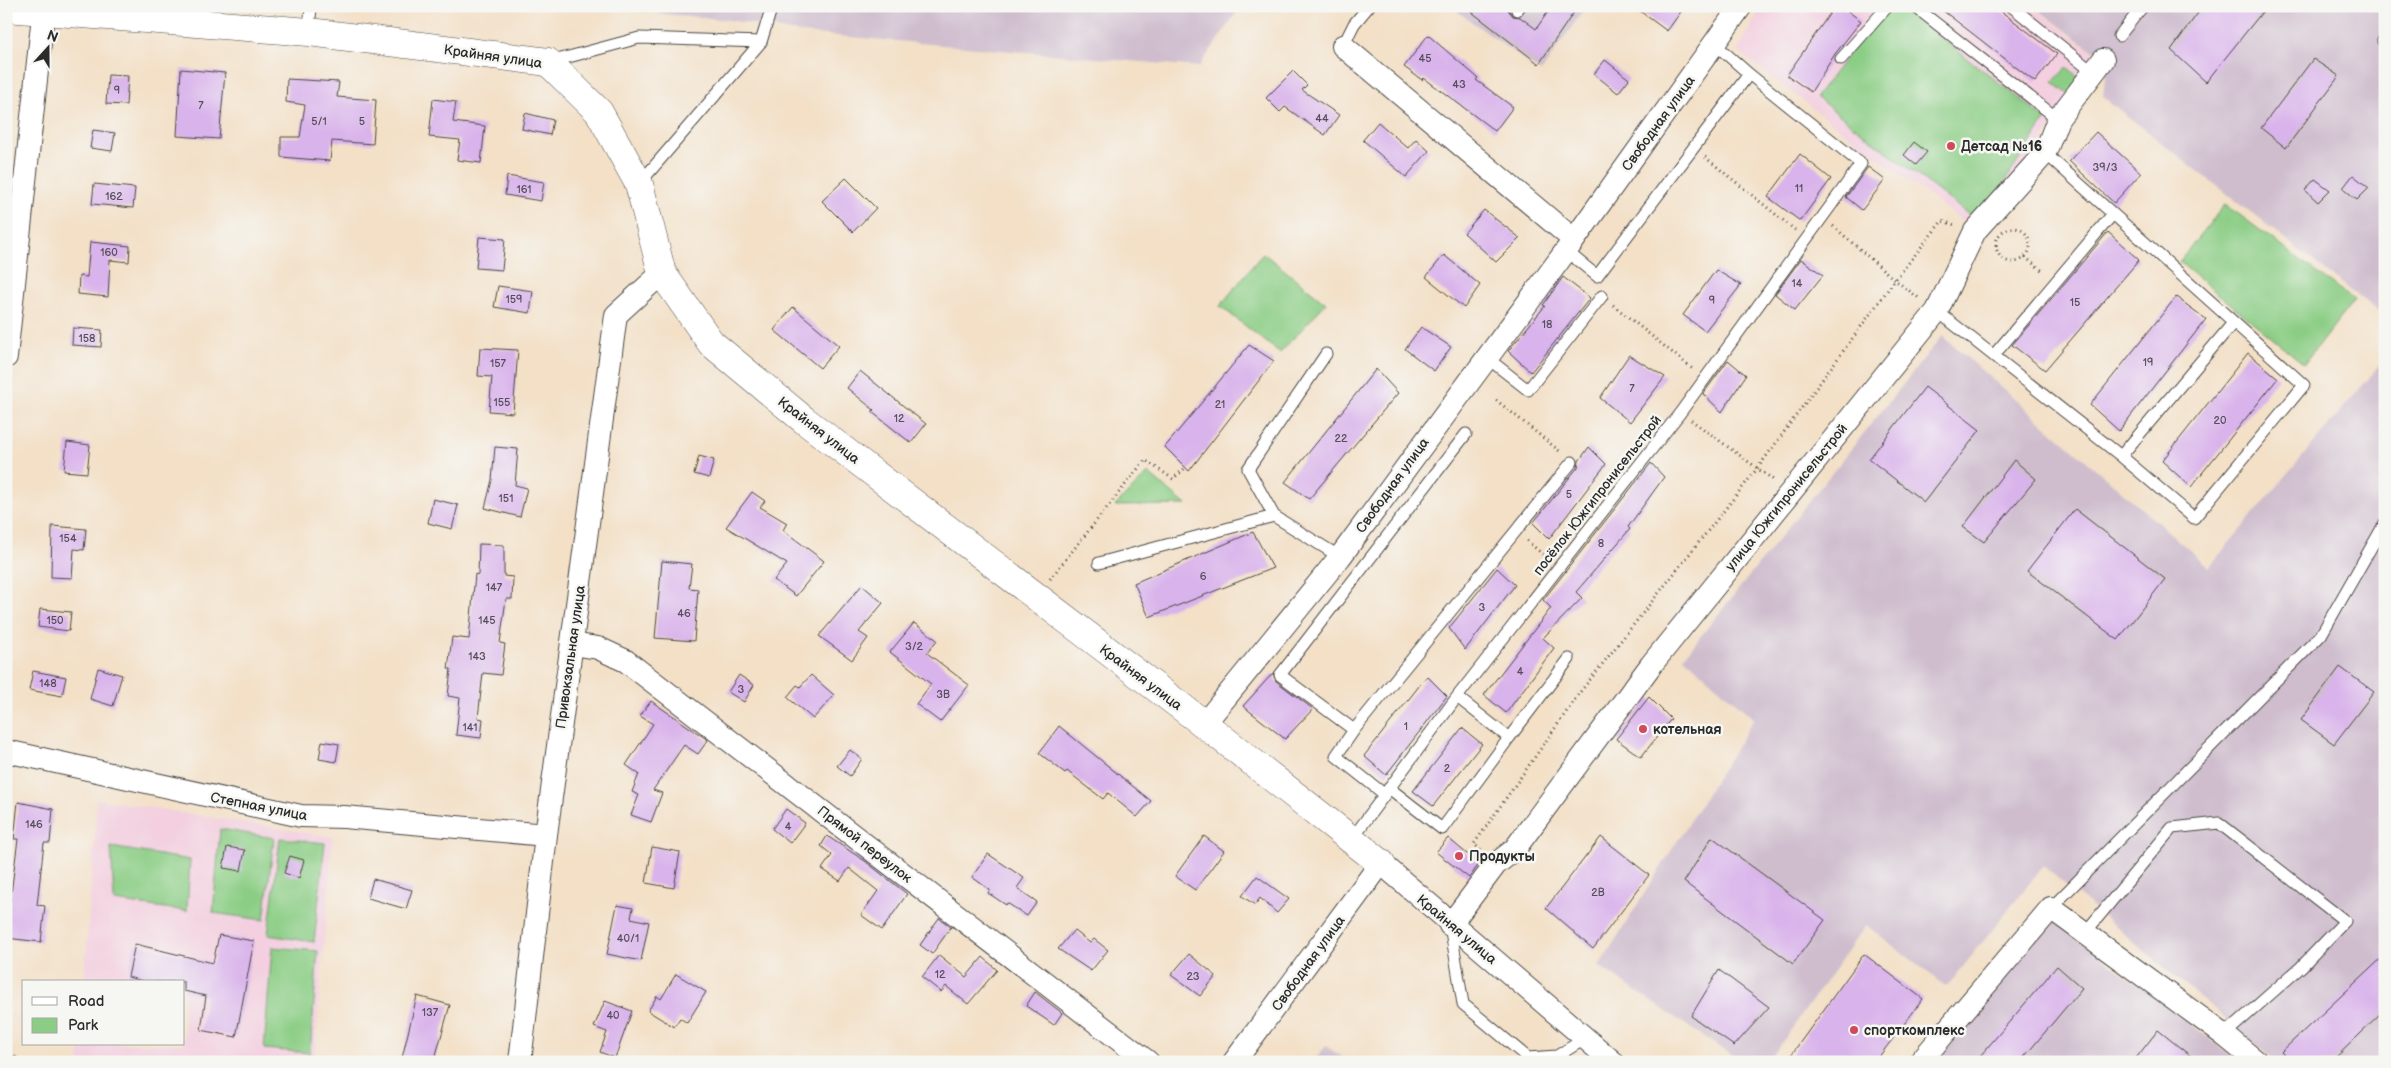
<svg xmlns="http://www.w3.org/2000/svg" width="2391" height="1068" viewBox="0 0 2391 1068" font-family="'Balsamiq Sans',sans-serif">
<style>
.built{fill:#f3cfdf}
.industrial{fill:#cfbdce}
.green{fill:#8bcd85;stroke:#5b7c58}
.building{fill:#d9b3eb}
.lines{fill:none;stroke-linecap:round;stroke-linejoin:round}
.lane-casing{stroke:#494642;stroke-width:13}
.street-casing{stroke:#494642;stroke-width:24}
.secondary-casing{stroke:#494642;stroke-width:29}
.path{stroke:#494642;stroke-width:3;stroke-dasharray:1 4;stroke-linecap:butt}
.lane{stroke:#fff;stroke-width:11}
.street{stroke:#fff;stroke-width:22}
.secondary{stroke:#fff;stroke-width:28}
.poi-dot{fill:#d1495b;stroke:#f6f6f2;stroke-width:2}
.labels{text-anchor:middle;stroke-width:5;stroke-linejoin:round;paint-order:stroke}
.number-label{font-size:11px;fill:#564d5b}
.street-label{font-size:14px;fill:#2b2b2b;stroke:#f6f6f2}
.poi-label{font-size:14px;font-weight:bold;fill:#2b2b2b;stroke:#f6f6f2;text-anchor:start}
</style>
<rect width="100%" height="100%" fill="#f6f6f2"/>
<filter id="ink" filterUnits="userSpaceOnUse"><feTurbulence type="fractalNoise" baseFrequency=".02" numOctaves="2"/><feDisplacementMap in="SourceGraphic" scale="10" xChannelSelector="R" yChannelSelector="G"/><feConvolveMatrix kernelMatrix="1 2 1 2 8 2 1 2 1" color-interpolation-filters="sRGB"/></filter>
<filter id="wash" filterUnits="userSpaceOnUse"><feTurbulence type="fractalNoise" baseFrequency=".0096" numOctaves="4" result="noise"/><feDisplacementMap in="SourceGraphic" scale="20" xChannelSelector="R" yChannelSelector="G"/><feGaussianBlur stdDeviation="1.12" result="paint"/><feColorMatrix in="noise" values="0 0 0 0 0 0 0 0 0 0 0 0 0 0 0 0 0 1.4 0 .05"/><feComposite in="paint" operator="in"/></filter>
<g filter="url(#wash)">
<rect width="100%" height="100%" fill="#f3e0c7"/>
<path class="built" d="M 1762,6 L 2031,6 L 2103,60 L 1975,231 L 1737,51 Z
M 97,799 L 333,837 L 314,1062 L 79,1062 L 80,1044 L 184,1044 L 184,982 L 84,982 Z"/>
<path class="industrial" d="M 581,6 L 1241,6 L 1199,67 L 803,33 L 729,20 Z
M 1450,6 L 1586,6 L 1541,72 Z
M 2033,6 L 2385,6 L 2385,317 L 2103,97 L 2107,61 Z
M 1942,336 L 2209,567 L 2385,359 L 2385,1062 L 2277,1062 L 2043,866 L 1947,987 L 1866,925 L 1768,1062 L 1741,1062 L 1599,966 L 1754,719 L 1684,657 Z
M 2052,919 L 2240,1062 L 1936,1062 Z
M 1326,1046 L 1349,1062 L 1313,1062 Z"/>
<path class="green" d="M 1888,6 L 1900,6 L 2046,119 L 1978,222 L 1816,97 L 1880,12 Z
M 2067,67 L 2081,79 L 2068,94 L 2053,82 Z
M 2225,204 L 2354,300 L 2304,364 L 2179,262 Z
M 1263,253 L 1326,303 L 1280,353 L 1220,306 Z
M 1148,473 L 1186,505 L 1115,506 Z
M 220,829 L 274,838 L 264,920 L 213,913 Z
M 280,838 L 325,843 L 314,942 L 268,935 Z
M 111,847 L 190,860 L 187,911 L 114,901 Z
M 272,947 L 318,951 L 310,1053 L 264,1049 Z"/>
<g id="blocks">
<path class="building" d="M 1464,6 L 1505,6 L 1513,16 L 1520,17 L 1536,29 L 1552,6 L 1578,6 L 1539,64 Z
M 1633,6 L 1685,6 L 1667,31 Z
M 1835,6 L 1841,6 L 1861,21 L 1835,54 L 1811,92 L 1787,75 Z
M 1937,6 L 1994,6 L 2057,54 L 2035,82 Z
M 2203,6 L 2267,6 L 2206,82 L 2171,50 Z
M 1428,35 L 1478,78 L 1476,80 L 1513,107 L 1495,131 L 1424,78 L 1422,80 L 1404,67 Z
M 2313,59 L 2339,76 L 2286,148 L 2261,128 Z
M 1605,60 L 1629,79 L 1618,93 L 1594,74 Z
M 181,69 L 225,73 L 219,139 L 177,136 Z
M 1293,71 L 1307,85 L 1302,90 L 1339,115 L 1325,135 L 1285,107 L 1280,112 L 1266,98 Z
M 108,75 L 128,76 L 126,105 L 106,104 Z
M 287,79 L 339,82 L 337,97 L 376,100 L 373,144 L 332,141 L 330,161 L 281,157 L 281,137 L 300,137 L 305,105 L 286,102 Z
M 433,99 L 456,102 L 453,122 L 485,126 L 481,163 L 457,160 L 460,140 L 429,137 Z
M 525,113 L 553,120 L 550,135 L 522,129 Z
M 1378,122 L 1408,148 L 1416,139 L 1429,151 L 1406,177 L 1363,140 Z
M 93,130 L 115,133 L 112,151 L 90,148 Z
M 2096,132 L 2141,173 L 2114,203 L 2069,161 Z
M 1914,142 L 1927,152 L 1916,165 L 1904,155 Z
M 1800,154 L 1831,179 L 1800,221 L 1768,197 Z
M 1868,167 L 1885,180 L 1862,210 L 1846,197 Z
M 2353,175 L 2369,188 L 2357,200 L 2343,188 Z
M 507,176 L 544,182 L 541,201 L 505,195 Z
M 846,178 L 876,208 L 853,232 L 822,201 Z
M 2315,179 L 2330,190 L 2318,202 L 2305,190 Z
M 94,184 L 135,188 L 133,208 L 92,204 Z
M 1484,210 L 1520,238 L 1496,262 L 1464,233 Z
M 2108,232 L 2139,260 L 2045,370 L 2012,345 Z
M 479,237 L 505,239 L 502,270 L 476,268 Z
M 90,242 L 130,246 L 129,262 L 110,260 L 108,297 L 78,294 L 79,276 L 87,277 Z
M 1444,255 L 1480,285 L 1464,308 L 1426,277 Z
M 1801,259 L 1823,275 L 1795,310 L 1775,294 Z
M 1716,270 L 1741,285 L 1705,331 L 1683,315 Z
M 1563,277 L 1590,298 L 1531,372 L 1508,351 L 1545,306 L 1543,305 Z
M 498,286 L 533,291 L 530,313 L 494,307 Z
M 2176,297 L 2206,319 L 2119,431 L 2090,405 Z
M 793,307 L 839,346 L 820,368 L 774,330 Z
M 1421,327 L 1451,347 L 1434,371 L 1405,349 Z
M 73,328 L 102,330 L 101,347 L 72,345 Z
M 1249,345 L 1274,361 L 1189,471 L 1165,447 Z
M 480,348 L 518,350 L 513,413 L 489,411 L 492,377 L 478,376 Z
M 2248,353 L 2278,378 L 2191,487 L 2162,461 Z
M 1629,355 L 1665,377 L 1630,422 L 1600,398 Z
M 1728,360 L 1746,375 L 1722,412 L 1703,394 Z
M 1376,369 L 1398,393 L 1309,499 L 1285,482 Z
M 860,371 L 926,424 L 911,443 L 872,412 L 874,410 L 847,388 Z
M 1925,387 L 1980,430 L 1924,502 L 1869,459 Z
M 67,442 L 90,445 L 87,473 L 64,471 Z
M 495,447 L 518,449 L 515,485 L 527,488 L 520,517 L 485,508 L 492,480 Z
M 1589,447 L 1606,464 L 1549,539 L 1533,523 L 1578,467 L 1579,461 Z
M 699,456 L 714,460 L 709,478 L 694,474 Z
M 2014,460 L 2036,479 L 1984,542 L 1963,527 Z
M 1651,463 L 1664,477 L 1628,527 L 1630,529 L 1576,592 L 1582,598 L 1543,638 L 1554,648 L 1506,713 L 1484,695 L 1551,608 L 1543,600 Z
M 752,492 L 765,501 L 760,507 L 787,523 L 783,530 L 824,561 L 796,596 L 774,580 L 787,564 L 726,527 Z
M 433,499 L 458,505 L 452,529 L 428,523 Z
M 2075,509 L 2165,579 L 2118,640 L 2027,571 Z
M 52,526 L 86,529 L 84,550 L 74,549 L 72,578 L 51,577 Z
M 1253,532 L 1273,568 L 1149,617 L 1134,583 Z
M 479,544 L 504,545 L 504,576 L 513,577 L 512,599 L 506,599 L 500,643 L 505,644 L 501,675 L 483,673 L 478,718 L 483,719 L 481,738 L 456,735 L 460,698 L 448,696 L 451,669 L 448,669 L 452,637 L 469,639 L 475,574 L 478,575 Z
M 662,561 L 692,564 L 689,588 L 698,589 L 694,641 L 655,638 Z
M 1497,568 L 1515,585 L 1465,650 L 1449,628 Z
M 862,585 L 883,603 L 859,632 L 868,638 L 852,660 L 819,636 Z
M 40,609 L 71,612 L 69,631 L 38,627 Z
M 914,623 L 937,640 L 927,653 L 969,685 L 940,722 L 916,704 L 931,684 L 890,652 Z
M 2340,667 L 2374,692 L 2334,744 L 2301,720 Z
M 98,668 L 122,675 L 113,706 L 90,699 Z
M 33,671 L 66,677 L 62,696 L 29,690 Z
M 1273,673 L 1276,681 L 1313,709 L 1285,739 L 1243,706 Z
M 739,675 L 754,685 L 744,702 L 728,692 Z
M 811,675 L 834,695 L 813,719 L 787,697 L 797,685 L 800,687 Z
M 1427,676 L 1447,696 L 1386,775 L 1364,756 Z
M 1649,697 L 1671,719 L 1641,757 L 1616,739 Z
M 651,701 L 708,740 L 698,754 L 684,745 L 653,790 L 662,793 L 651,822 L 631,815 L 639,795 L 632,792 L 639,774 L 626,765 L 653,724 L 640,716 Z
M 1059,726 L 1151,801 L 1137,817 L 1108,793 L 1103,799 L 1067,771 L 1065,773 L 1039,753 Z
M 1462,728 L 1482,744 L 1433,806 L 1413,791 Z
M 322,741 L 339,744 L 336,762 L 319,759 Z
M 850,750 L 862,759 L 850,776 L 837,766 Z
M 18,802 L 53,809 L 50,843 L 44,843 L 37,905 L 45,906 L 41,942 L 6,938 L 6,912 L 7,901 L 10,902 L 18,839 L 14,839 Z
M 786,809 L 805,823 L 790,843 L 772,829 Z
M 827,836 L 865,861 L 907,894 L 882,930 L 861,915 L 878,891 L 849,868 L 840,881 L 822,869 L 832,855 L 821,846 Z
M 1204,836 L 1224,851 L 1195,890 L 1175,876 Z
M 1601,837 L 1649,875 L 1593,949 L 1546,908 Z
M 1712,837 L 1825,920 L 1793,964 L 1684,882 Z
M 1448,838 L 1479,864 L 1469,878 L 1436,852 Z
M 227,847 L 245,850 L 241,871 L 223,868 Z
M 652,847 L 680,852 L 674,888 L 646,883 Z
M 988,854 L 1024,878 L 1017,888 L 1037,902 L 1027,916 L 1007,903 L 1006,905 L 988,893 L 990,890 L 972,877 Z
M 290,856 L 304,860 L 299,878 L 284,873 Z
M 1257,876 L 1289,899 L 1277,913 L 1260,898 L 1255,905 L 1242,896 Z
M 373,879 L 412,890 L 406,909 L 368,898 Z
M 617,905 L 633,908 L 631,918 L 649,922 L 641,961 L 607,954 Z
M 939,918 L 951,927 L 932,954 L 920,945 Z
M 1074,930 L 1090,943 L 1094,939 L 1108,950 L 1091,971 L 1058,949 Z
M 219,935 L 254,941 L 236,1037 L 201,1030 L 206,996 L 184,991 L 184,982 L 146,982 L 128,977 L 135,944 L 213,963 Z
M 1189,954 L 1216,976 L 1200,996 L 1171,975 Z
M 1864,954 L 1923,999 L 1875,1062 L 1786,1062 Z
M 939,955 L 966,977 L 983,957 L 997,970 L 968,1004 L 946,986 L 941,992 L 922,977 Z
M 2385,955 L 2385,1010 L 2331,1062 L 2291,1062 L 2281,1052 Z
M 2057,966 L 2082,988 L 2020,1062 L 1975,1062 Z
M 1719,970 L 1769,1007 L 1734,1046 L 1691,1016 Z
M 676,974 L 706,992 L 687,1023 L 680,1018 L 674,1027 L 648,1011 L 657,996 L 661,999 Z
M 1035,992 L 1062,1013 L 1054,1025 L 1026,1006 Z
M 417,996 L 450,1005 L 434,1062 L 420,1062 L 402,1058 Z
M 605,1001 L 632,1011 L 615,1058 L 600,1052 L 607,1032 L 594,1027 Z
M 2158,1030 L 2198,1062 L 2133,1062 Z"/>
</g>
</g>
<g filter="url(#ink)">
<use href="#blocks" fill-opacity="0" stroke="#494642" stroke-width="1"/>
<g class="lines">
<defs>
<path id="lane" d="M 1914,6 L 2058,119
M 2011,6 L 2094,73
M 1517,10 L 1520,6
M 309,32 L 311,6
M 2119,36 L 2143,6
M 2383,41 L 2385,42
M 761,42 L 772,6
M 1343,46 L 1354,24 L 1369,6
M 1841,59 L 1888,6
M 550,62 L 639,38 L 761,42 L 639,184
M 1565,250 L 1597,276 L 1749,74
M 1937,311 L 2121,456 L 2194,518 L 2304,385 L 2045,153
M 1326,354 L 1248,469 L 1274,516 L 1340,557
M 1994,355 L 2112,215
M 1486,357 L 1528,390 L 1602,296
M 2121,456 L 2233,323
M 1099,563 L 1274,516
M 1457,697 L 1509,738 L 1569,659
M 1354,730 L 1572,462
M 1389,788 L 1442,829 L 1509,738
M 1384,794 L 1336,756 L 1354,730 L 1280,675 L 1466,434
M 1351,840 L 1457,697 L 1680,413 L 1861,164 L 1749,74 L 1715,44
M 2051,908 L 2321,635 L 2385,523
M 1450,925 L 1463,1004 L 1528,1058 L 1557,1056 L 1586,1038
M 2084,934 L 2172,828 L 2219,823 L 2345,921 L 2301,967 L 2224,1035
M 6,1061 L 13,1062"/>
<path id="street" d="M 1343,46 L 1574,240
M 6,357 L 44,6
M 572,644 L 598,648 L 626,661 L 1148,1062
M 1204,724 L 1340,557 L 1574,240 L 1741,6
M 6,751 L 301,816 L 344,817 L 546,835
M 1450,925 L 1496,864 L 1514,850 L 1651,665 L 1937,311 L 1975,231 L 2045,153 L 2058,119 L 2103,60
M 520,1062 L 546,835 L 616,315 L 662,273
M 1234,1062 L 1381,863 L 1613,1062
M 1920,1062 L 2051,908 L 2224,1035 L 2257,1062"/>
<path id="secondary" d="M 6,8 L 309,32 L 548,62 L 599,112 L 639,184 L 662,273 L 711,343 L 804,420 L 1204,724 L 1381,863"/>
</defs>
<use href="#lane" class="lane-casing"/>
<use href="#street" class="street-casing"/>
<use href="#secondary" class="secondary-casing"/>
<path class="path" d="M 1705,157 L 1795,230
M 1833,226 L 1895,280 L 1920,299
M1996 245a17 17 0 1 1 34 0a17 17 0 1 1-34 0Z
M 2025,257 L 2044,272
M 1613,305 L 1694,370
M 1496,400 L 1562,453
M 1691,420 L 1775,481
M 1527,541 L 1547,558
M 1050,579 L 1145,460 L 1173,479 L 1184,469
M 1481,850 L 1474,844 L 1581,691 L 1757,469 L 1895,280 L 1942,221 L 1955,225"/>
<use href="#lane" class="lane"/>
<use href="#street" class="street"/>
<use href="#secondary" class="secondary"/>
</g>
</g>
<g class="poi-dot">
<circle cx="1951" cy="146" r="5"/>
<circle cx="1643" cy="729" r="5"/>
<circle cx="1459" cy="856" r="5"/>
<circle cx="1854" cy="1030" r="5"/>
</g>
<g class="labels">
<g class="number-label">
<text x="1425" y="62">45</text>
<text x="1459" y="88">43</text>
<text x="117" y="94">9</text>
<text x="201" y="109">7</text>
<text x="1322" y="122">44</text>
<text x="319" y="125">5/1</text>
<text x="362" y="125">5</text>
<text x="2105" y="171">39/3</text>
<text x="1799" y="192">11</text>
<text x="524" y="193">161</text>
<text x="114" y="200">162</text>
<text x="109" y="256">160</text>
<text x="1797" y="287">14</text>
<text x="514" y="303">159</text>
<text x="1712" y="304">9</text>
<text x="2075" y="306">15</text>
<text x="1547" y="328">18</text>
<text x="87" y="342">158</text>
<text x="2148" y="366">19</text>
<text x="498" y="367">157</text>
<text x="1632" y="392">7</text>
<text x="502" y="406">155</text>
<text x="1220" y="408">21</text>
<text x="899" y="422">12</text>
<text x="2220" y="424">20</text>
<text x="1341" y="442">22</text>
<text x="1569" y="498">5</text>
<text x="506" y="502">151</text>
<text x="68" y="542">154</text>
<text x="1601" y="547">8</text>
<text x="1203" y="580">6</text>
<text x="494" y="591">147</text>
<text x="1482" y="611">3</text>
<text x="684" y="617">46</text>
<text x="55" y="624">150</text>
<text x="487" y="624">145</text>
<text x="914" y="650">3/2</text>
<text x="477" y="660">143</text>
<text x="1520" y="675">4</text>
<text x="48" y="687">148</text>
<text x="741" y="693">3</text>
<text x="943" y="698">3В</text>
<text x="1406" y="730">1</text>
<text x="470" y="731">141</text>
<text x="1447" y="772">2</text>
<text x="34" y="828">146</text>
<text x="788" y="830">4</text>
<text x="1598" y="896">2В</text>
<text x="628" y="942">40/1</text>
<text x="940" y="978">12</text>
<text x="1193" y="980">23</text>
<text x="430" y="1016">137</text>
<text x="613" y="1019">40</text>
</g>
<g class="street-label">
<text transform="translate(493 56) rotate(8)" y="5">Крайняя улица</text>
<text transform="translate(1658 123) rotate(-54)" y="5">Свободная улица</text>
<text transform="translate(819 430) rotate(38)" y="5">Крайняя улица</text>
<text transform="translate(1392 485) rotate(-54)" y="5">Свободная улица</text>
<text transform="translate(1597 495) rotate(-52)" y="5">посёлок Южгипронисельстрой</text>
<text transform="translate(1786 497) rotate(-51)" y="5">улица Южгипронисельстрой</text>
<text transform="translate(570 657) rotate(-82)" y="5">Привокзальная улица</text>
<text transform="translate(1141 677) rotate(37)" y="5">Крайняя улица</text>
<text transform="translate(259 806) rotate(11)" y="5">Степная улица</text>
<text transform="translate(865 844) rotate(38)" y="5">Прямой переулок</text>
<text transform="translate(1457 929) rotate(40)" y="5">Крайняя улица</text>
<text transform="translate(1308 963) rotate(-54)" y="5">Свободная улица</text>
</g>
<g class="poi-label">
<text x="1961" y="151">Детсад №16</text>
<text x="1653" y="734">котельная</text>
<text x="1469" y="861">Продукты</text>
<text x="1864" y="1035">спорткомплекс</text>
</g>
</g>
<rect width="2391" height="1068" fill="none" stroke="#f6f6f2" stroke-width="25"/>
<rect x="22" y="980" width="162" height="65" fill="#f6f6f2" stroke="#a5a5a2"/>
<rect x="32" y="997" width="25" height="8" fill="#ffffff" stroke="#a5a5a2"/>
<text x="68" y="1006" font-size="15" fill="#2b2b2b">Road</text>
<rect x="32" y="1018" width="25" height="15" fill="#8bcd85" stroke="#a5a5a2"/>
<text x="68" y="1030" font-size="15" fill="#2b2b2b">Park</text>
<g transform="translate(48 48) rotate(21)" stroke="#f6f6f2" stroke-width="4" paint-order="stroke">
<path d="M0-4L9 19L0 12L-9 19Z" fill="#2b2b2b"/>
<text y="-8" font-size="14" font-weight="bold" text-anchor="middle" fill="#2b2b2b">N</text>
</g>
</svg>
